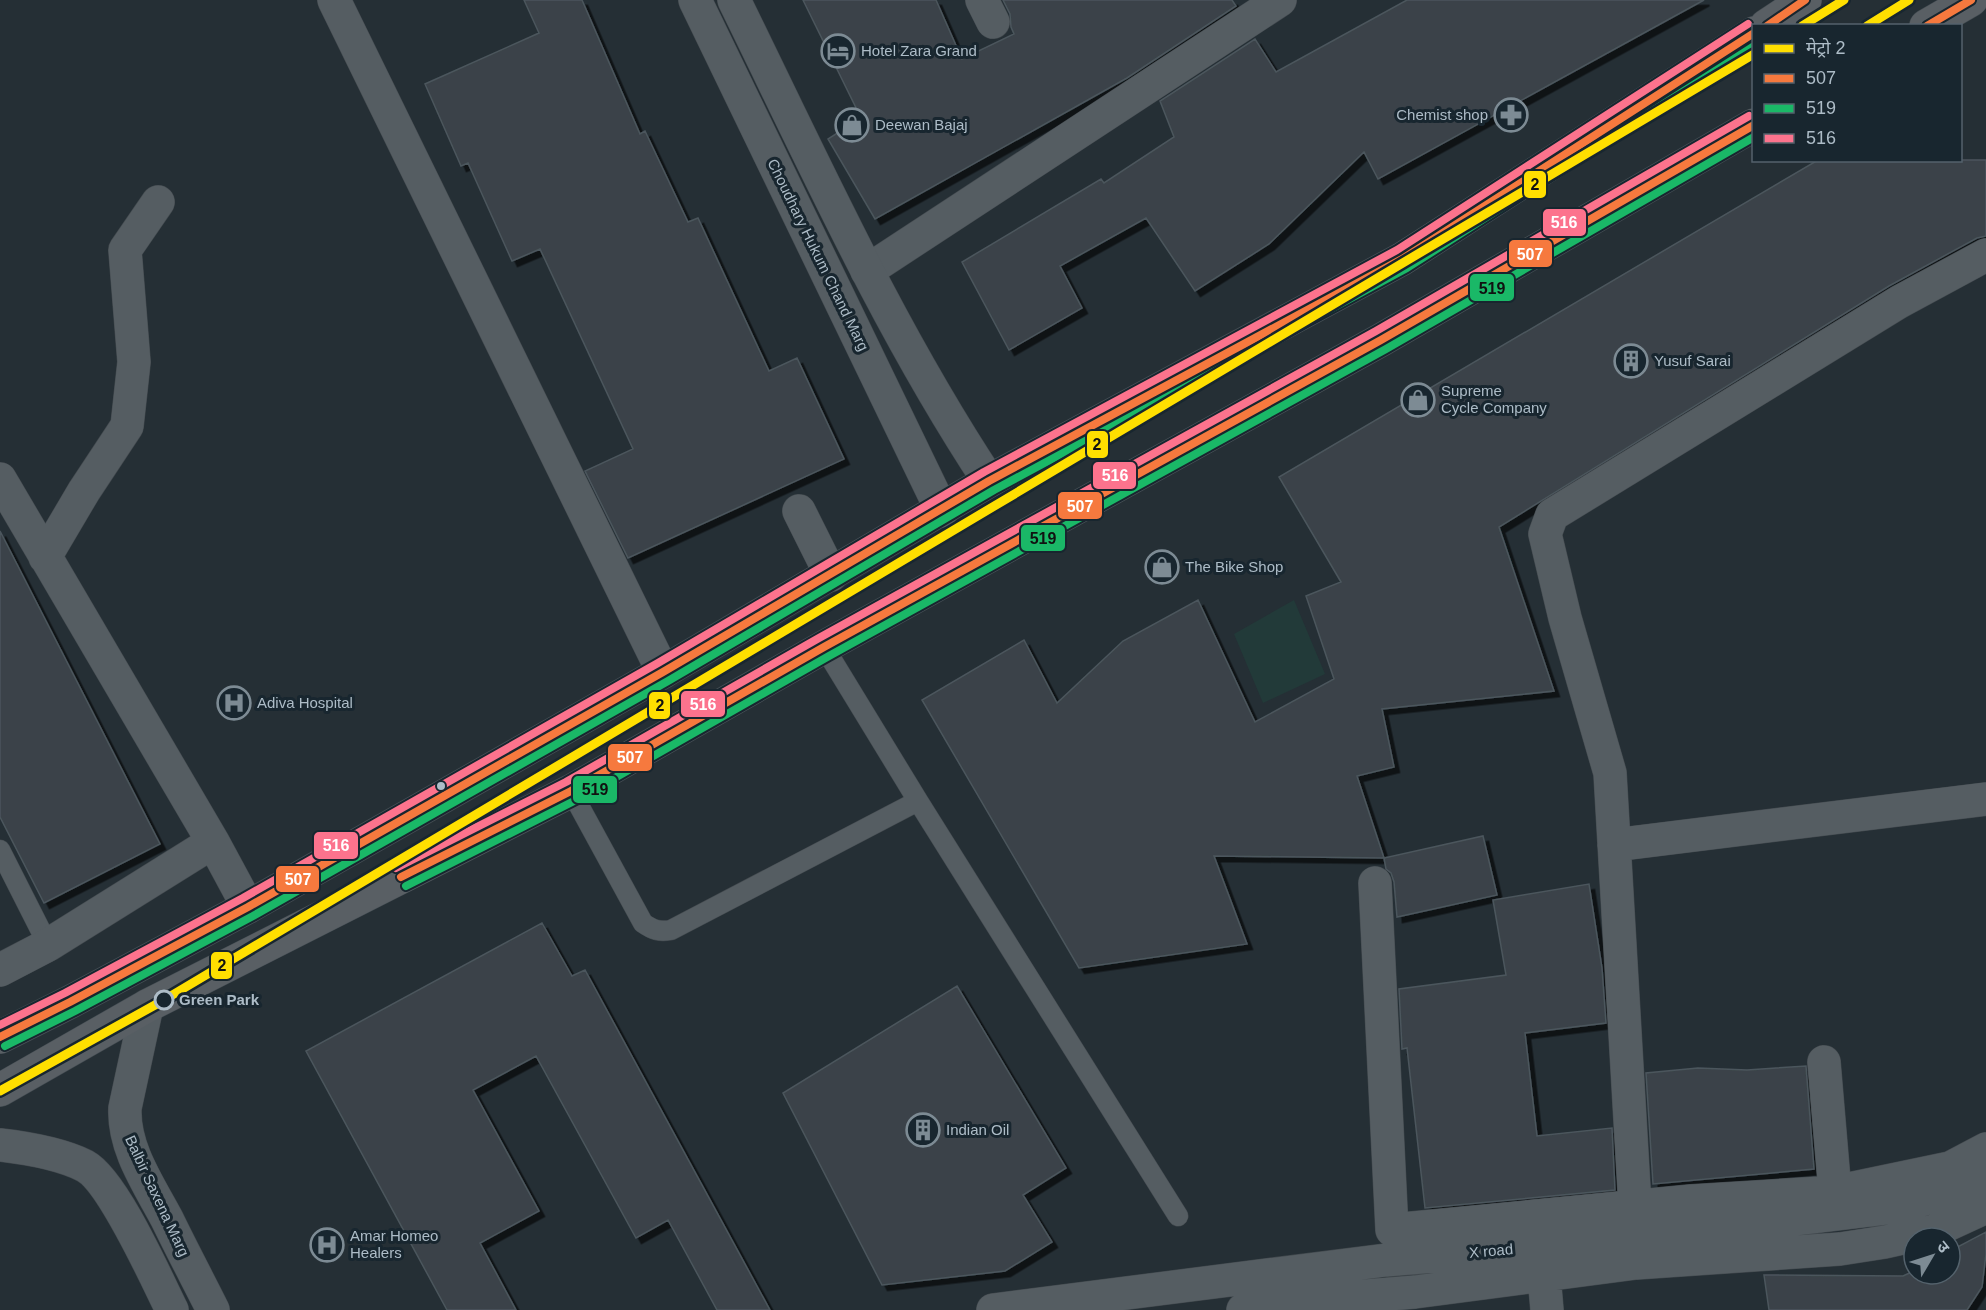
<svg xmlns="http://www.w3.org/2000/svg" width="1986" height="1310" viewBox="0 0 1986 1310" font-family="Helvetica,'Noto Sans Devanagari',sans-serif">
<style>
.green{fill:#223a39}
.building{fill:#3a4348;stroke:#4c565d;stroke-width:1.5;filter:url(#shadow)}
.lines{fill:none;stroke-linecap:round;stroke-linejoin:round}
.service-casing{stroke:#434a4f;stroke-width:21}
.minor-casing{stroke:#434a4f;stroke-width:34}
.tertiary-casing{stroke:#434a4f;stroke-width:34}
.trunk-casing{stroke:#414a50;stroke-width:34}
.service{stroke:#555d62;stroke-width:20}
.minor{stroke:#555d62;stroke-width:33}
.tertiary{stroke:#555d62;stroke-width:33}
.trunk{stroke:#595f64;stroke-width:33}
.bus-1-casing{stroke:#18262f;stroke-width:12}
.bus-2-casing{stroke:#18262f;stroke-width:12}
.bus-3-casing{stroke:#18262f;stroke-width:12}
.bus-1{stroke:#f6793e;stroke-width:8}
.bus-2{stroke:#1ab867;stroke-width:8}
.bus-3{stroke:#fc738d;stroke-width:8}
.metro-1-casing{stroke:#18262f;stroke-width:14}
.metro-1{stroke:#ffdf00;stroke-width:9}
.bus-dot{fill:#adbcc7;stroke:#18262f;stroke-width:2}
.stop-dot{fill:#18262f;stroke:#adbcc7;stroke-width:3}
.labels{text-anchor:middle;stroke-width:6;stroke-linejoin:round;paint-order:stroke}
.poi-label{font-size:15px;fill:#adbcc7;stroke:#18262f;text-anchor:start}
.street-label{font-size:15px;fill:#adbcc7;stroke:#18262f}
.stop-label{font-size:15px;font-weight:bold;fill:#adbcc7;stroke:#18262f;text-anchor:start}
.line-badge{stroke:#18262f;stroke-width:2}
.badge-label{font-size:16px;text-anchor:middle;font-weight:bold;fill:#fff}
.pale-badge-label{font-size:16px;text-anchor:middle;font-weight:bold;fill:#111}
</style>
<defs>
<filter id="shadow"><feDropShadow dx="5.5" dy="5.5" stdDeviation="0" flood-color="#0009"/></filter>
</defs>
<rect width="100%" height="100%" fill="#252f35"/>
<path class="green" d="M 1294,600 L 1325,674 L 1263,703 L 1234,634 Z"/>
<path class="building" d="M 524,0 L 582,0 L 640,134 L 645,131 L 688,222 L 698,218 L 769,371 L 797,358 L 844,459 L 628,558 L 585,471 L 633,449 L 540,249 L 512,261 L 468,163 L 461,166 L 425,84 L 539,33 Z
M 803,0 L 936,0 L 962,59 L 1014,34 L 1011,27 L 1010,14 L 1003,0 L 1232,0 L 1236,6 L 1127,78 L 875,219 L 828,139 L 861,118 Z
M 1407,0 L 1704,0 L 1378,179 L 1364,152 L 1269,244 L 1195,291 L 1146,218 L 1060,266 L 1082,308 L 1009,350 L 962,262 L 1101,179 L 1104,183 L 1174,137 L 1160,101 L 1255,39 L 1276,72 Z
M 1818,160 L 1986,160 L 1986,236 L 1977,238 L 1889,286 L 1499,527 L 1554,691 L 1382,709 L 1394,767 L 1357,776 L 1384,858 L 1214,856 L 1247,944 L 1079,968 L 922,700 L 1024,640 L 1057,703 L 1123,641 L 1198,600 L 1255,722 L 1334,679 L 1306,596 L 1341,582 L 1279,477 Z
M 0,531 L 160,844 L 44,903 L 0,817 Z
M 1483,836 L 1497,895 L 1397,917 L 1394,882 L 1391,873 L 1386,869 L 1384,858 Z
M 1589,884 L 1602,968 L 1606,1023 L 1525,1033 L 1537,1136 L 1612,1128 L 1615,1190 L 1425,1208 L 1407,1048 L 1402,1049 L 1399,989 L 1506,975 L 1493,900 Z
M 542,923 L 572,976 L 585,970 L 770,1310 L 717,1310 L 668,1220 L 636,1238 L 536,1056 L 473,1090 L 539,1211 L 480,1243 L 516,1310 L 447,1310 L 306,1051 Z
M 957,986 L 1066,1168 L 1023,1195 L 1052,1242 L 1005,1271 L 882,1285 L 783,1093 Z
M 1806,1066 L 1814,1169 L 1653,1184 L 1646,1073 L 1698,1068 L 1747,1070 Z
M 1986,1232 L 1986,1254 L 1982,1287 L 1967,1310 L 1769,1310 L 1764,1275 L 1903,1276 L 1914,1271 L 1914,1274 L 1950,1274 L 1950,1251 Z"/>
<g class="lines">
<defs>
<path id="service" d="M 824,647 L 918,801 L 1178,1216
M 571,791 L 643,923 C 653,930 659,932 671,930 L 918,801
M 0,850 L 48,945"/>
<path id="minor" d="M 334,0 L 663,672
M 982,0 L 993,22
M 867,271 L 1280,0
M 0,479 L 213,842 L 248,907
M 799,511 L 831,575
M 45,557 L 84,491 L 127,426 L 134,362 L 125,250 L 158,202
M 1614,845 L 1986,799
M 1375,883 L 1392,1230 L 1691,1201 L 1835,1192 L 1950,1168 L 1986,1149
M 0,970 L 48,945 L 213,842
M 1824,1062 L 1835,1192
M 1635,1206 L 1610,773 L 1565,618 L 1545,534 L 1552,515 L 1899,302 L 1986,255
M 1544,1275 L 1547,1310
M 993,1310 L 1386,1260 L 1615,1241 L 1902,1206 L 1986,1180
M 1243,1310 L 1291,1302 L 1415,1292 L 1636,1263 L 1840,1249 L 1885,1242 L 1934,1231 L 1986,1207"/>
<path id="tertiary" d="M 695,0 L 942,511
M 734,0 C 814,163 889,330 989,481
M 147,1006 L 125,1108 C 123,1148 149,1185 167,1219 C 182,1250 198,1280 213,1310
M 0,1145 C 26,1148 61,1154 85,1166 C 113,1181 156,1278 172,1310"/>
<path id="trunk" d="M 1766,26 L 1805,0
M 1926,26 L 1971,0
M 0,1037 L 70,1002 L 248,907 L 663,672 L 989,481 L 1402,259 L 1754,33
M 0,1090 L 147,1006 L 571,791 L 824,647 L 1381,340 L 1754,125"/>
</defs>
<use href="#service" class="service-casing"/>
<use href="#minor" class="minor-casing"/>
<use href="#tertiary" class="tertiary-casing"/>
<use href="#trunk" class="trunk-casing"/>
<use href="#service" class="service"/>
<use href="#minor" class="minor"/>
<use href="#tertiary" class="tertiary"/>
<use href="#trunk" class="trunk"/>
<defs>
<path id="bus-1" d="M 1767,26 L 1805,0
M 1927,26 L 1971,0
M 401,877 L 571,791 L 824,647 L 1381,340 L 1754,125
M 0,1037 L 70,1002 L 248,907 L 663,672 L 989,481 L 1402,259 L 1754,33"/>
<path id="bus-2" d="M 406,886 L 576,800 L 829,656 L 1386,349 L 1754,137
M 5,1046 L 75,1011 L 253,916 L 668,681 L 994,490 L 1407,268 L 1754,46"/>
<path id="bus-3" d="M 396,868 L 566,782 L 819,638 L 1376,331 L 1749,116
M 0,1025 L 65,993 L 243,898 L 658,663 L 984,472 L 1397,250 L 1748,24"/>
</defs>
<use href="#bus-1" class="bus-1-casing"/>
<use href="#bus-2" class="bus-2-casing"/>
<use href="#bus-3" class="bus-3-casing"/>
<use href="#bus-1" class="bus-1"/>
<use href="#bus-2" class="bus-2"/>
<use href="#bus-3" class="bus-3"/>
<defs>
<path id="metro-1" d="M 1802,26 L 1844,0
M 1867,26 L 1909,0
M 0,1091 L 164,1000 L 1754,54"/>
</defs>
<use href="#metro-1" class="metro-1-casing"/>
<use href="#metro-1" class="metro-1"/>
</g>
<defs>
<symbol id="hotel-ring" viewBox="-11 -11 22 22"><circle r="9.5" fill="#18262f" stroke="#7d8b94" stroke-width="1.5"/><path d="M-6-4.5h1.5V1H6V5H4.5V3h-9V5H-6ZM-4 0a1.8 1.8 0 1 1 3.6 0ZM.5 0V-2.5h3Q6-2.5 6 0Z" fill="#7d8b94"/></symbol>
<symbol id="pharmacy-ring" viewBox="-11 -11 22 22"><circle r="9.5" fill="#18262f" stroke="#7d8b94" stroke-width="1.5"/><path d="M-2-6h4v4h4v4h-4v4h-4v-4h-4v-4h4Z" fill="#7d8b94"/></symbol>
<symbol id="shop-ring" viewBox="-11 -11 22 22"><circle r="9.5" fill="#18262f" stroke="#7d8b94" stroke-width="1.5"/><path d="M-5-2.5h2.3a2.7 3.5 0 0 1 5.4 0H5L5.5 6h-11ZM-1.5-2.5h3a1.5 2.3 0 0 0-3 0Z" fill="#7d8b94"/></symbol>
<symbol id="building-ring" viewBox="-11 -11 22 22"><circle r="9.5" fill="#18262f" stroke="#7d8b94" stroke-width="1.5"/><path d="M-4-6H4V6H1V3H-1V6H-4ZM-2.5-4.3h1.7v1.8h-1.7ZM.8-4.3h1.7v1.8H.8ZM-2.5-1h1.7V.8h-1.7ZM.8-1h1.7V.8H.8Z" fill="#7d8b94"/></symbol>
<symbol id="hospital-ring" viewBox="-11 -11 22 22"><circle r="9.5" fill="#18262f" stroke="#7d8b94" stroke-width="1.5"/><path d="M-5-5h3v3.5h4V-5h3V5h-3V1.5h-4V5h-3Z" fill="#7d8b94"/></symbol>
</defs>
<g fill-rule="evenodd">
<use href="#hotel-ring" x="819" y="32" width="38" height="38"/>
<use href="#pharmacy-ring" x="1492" y="96" width="38" height="38"/>
<use href="#shop-ring" x="833" y="106" width="38" height="38"/>
<use href="#building-ring" x="1612" y="342" width="38" height="38"/>
<use href="#shop-ring" x="1399" y="381" width="38" height="38"/>
<use href="#shop-ring" x="1143" y="548" width="38" height="38"/>
<use href="#hospital-ring" x="215" y="684" width="38" height="38"/>
<use href="#building-ring" x="904" y="1111" width="38" height="38"/>
<use href="#hospital-ring" x="308" y="1226" width="38" height="38"/>
</g>
<circle class="bus-dot" cx="441" cy="786" r="5"/>
<circle class="stop-dot" cx="164" cy="1000" r="9"/>
<g class="labels">
<g class="poi-label">
<text x="861" y="56">Hotel Zara Grand</text>
<text x="1488" y="120" text-anchor="end">Chemist shop</text>
<text x="875" y="130">Deewan Bajaj</text>
<text x="1654" y="366">Yusuf Sarai</text>
<text x="1441" y="396">Supreme<tspan x="1441" dy="17">Cycle Company</tspan></text>
<text x="1185" y="572">The Bike Shop</text>
<text x="257" y="708">Adiva Hospital</text>
<text x="946" y="1135">Indian Oil</text>
<text x="350" y="1241">Amar Homeo<tspan x="350" dy="17">Healers</tspan></text>
</g>
<g class="street-label">
<text transform="translate(818 255) rotate(64)" y="5">Choudhary Hukum Chand Marg</text>
<text transform="translate(157 1196) rotate(65)" y="5">Balbir Saxena Marg</text>
<text transform="translate(1491 1251) rotate(-5)" y="5">X road</text>
</g>
<g class="stop-label">
<text x="179" y="1005">Green Park</text>
</g>
</g>
<g class="line-badge">
<rect x="1523" y="170" width="24" height="29" rx="6" fill="#ffdf00"/>
<rect x="1542" y="208" width="45" height="29" rx="6" fill="#fc738d"/>
<rect x="1508" y="239" width="45" height="29" rx="6" fill="#f6793e"/>
<rect x="1469" y="273" width="46" height="29" rx="6" fill="#1ab867"/>
<rect x="1086" y="430" width="23" height="29" rx="6" fill="#ffdf00"/>
<rect x="1092" y="461" width="45" height="29" rx="6" fill="#fc738d"/>
<rect x="1057" y="491" width="46" height="29" rx="6" fill="#f6793e"/>
<rect x="1020" y="524" width="46" height="28" rx="6" fill="#1ab867"/>
<rect x="680" y="690" width="46" height="28" rx="6" fill="#fc738d"/>
<rect x="648" y="691" width="23" height="29" rx="6" fill="#ffdf00"/>
<rect x="607" y="743" width="46" height="29" rx="6" fill="#f6793e"/>
<rect x="572" y="775" width="46" height="29" rx="6" fill="#1ab867"/>
<rect x="313" y="831" width="46" height="29" rx="6" fill="#fc738d"/>
<rect x="275" y="865" width="45" height="28" rx="6" fill="#f6793e"/>
<rect x="210" y="951" width="23" height="29" rx="6" fill="#ffdf00"/>
</g>
<g class="badge-label">
<text x="1564" y="228">516</text>
<text x="1530" y="260">507</text>
<text x="1115" y="481">516</text>
<text x="1080" y="512">507</text>
<text x="703" y="710">516</text>
<text x="630" y="763">507</text>
<text x="336" y="851">516</text>
<text x="298" y="885">507</text>
</g>
<g class="pale-badge-label">
<text x="1535" y="190">2</text>
<text x="1492" y="294">519</text>
<text x="1097" y="450">2</text>
<text x="1043" y="544">519</text>
<text x="660" y="711">2</text>
<text x="595" y="795">519</text>
<text x="222" y="971">2</text>
</g>
<rect x="1752" y="24" width="210" height="138" fill="#18262f" stroke="#54626c" stroke-width="1.5"/>
<rect x="1764" y="44" width="30" height="9" fill="#ffdf00" stroke="#54626c" stroke-width="1.5"/>
<text x="1806" y="54" font-size="18" fill="#adbcc7">मेट्रो 2</text>
<rect x="1764" y="74" width="30" height="9" fill="#f6793e" stroke="#54626c" stroke-width="1.5"/>
<text x="1806" y="84" font-size="18" fill="#adbcc7">507</text>
<rect x="1764" y="104" width="30" height="9" fill="#1ab867" stroke="#54626c" stroke-width="1.5"/>
<text x="1806" y="114" font-size="18" fill="#adbcc7">519</text>
<rect x="1764" y="134" width="30" height="9" fill="#fc738d" stroke="#54626c" stroke-width="1.5"/>
<text x="1806" y="144" font-size="18" fill="#adbcc7">516</text>
<g transform="translate(1932 1256) rotate(51)"><circle r="28" fill="#18262f" stroke="#54626c" stroke-width="1.5"/>
<path d="M0-4.5L10 22L0 15L-10 22Z" fill="#7d8b94"/>
<text y="-9" font-size="16" font-weight="bold" text-anchor="middle" fill="#adbcc7">उ</text>
</g>
</svg>
